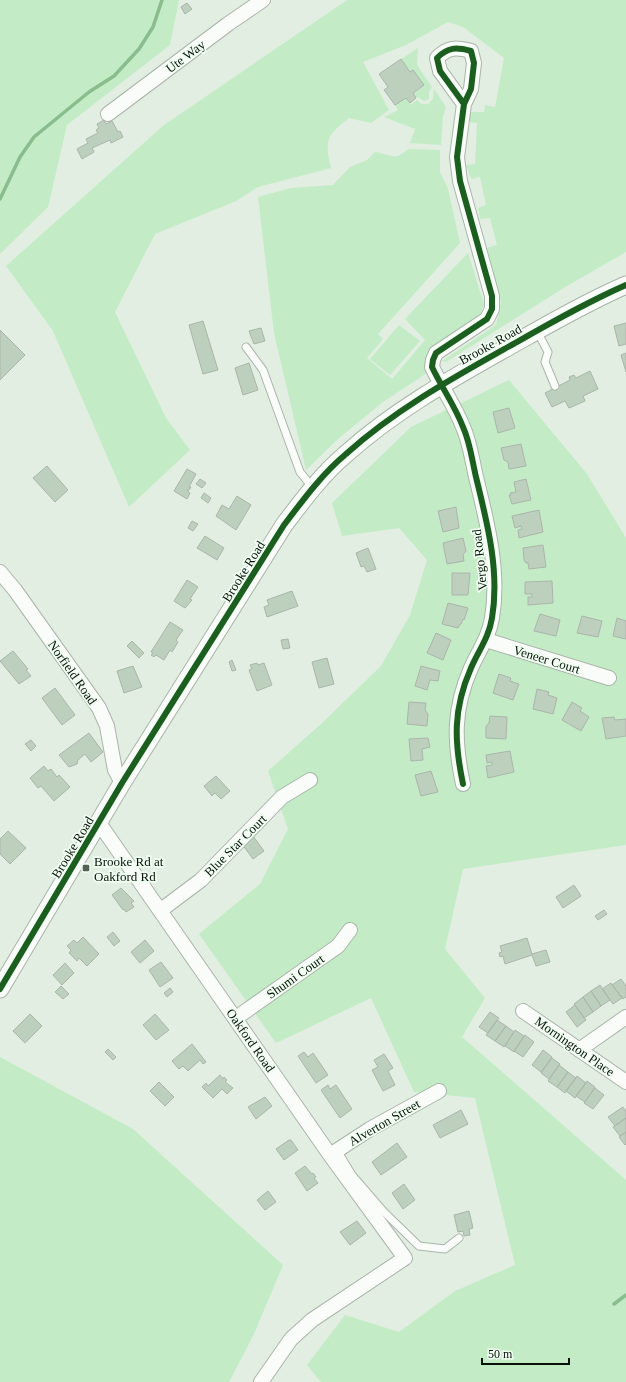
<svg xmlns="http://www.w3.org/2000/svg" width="626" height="1382" viewBox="0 0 626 1382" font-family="'Times New Roman',serif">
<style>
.green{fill:#c3ecc6}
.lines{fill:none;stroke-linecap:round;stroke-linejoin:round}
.stream{stroke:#89bd8e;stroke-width:3.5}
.building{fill:#bdd0be;stroke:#abb5ab}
.service-casing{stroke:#abb5ab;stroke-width:9}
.minor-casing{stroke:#abb5ab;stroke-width:16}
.tertiary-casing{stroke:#abb5ab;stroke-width:19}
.service{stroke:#fafcfa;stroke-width:7}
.minor{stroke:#fafcfa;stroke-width:14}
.tertiary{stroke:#fafcfa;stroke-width:17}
.cycleway-casing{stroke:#effef0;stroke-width:8}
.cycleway{stroke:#1b5e20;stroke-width:6}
.poi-dot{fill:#556056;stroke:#effef0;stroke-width:1.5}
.labels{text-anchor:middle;stroke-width:3.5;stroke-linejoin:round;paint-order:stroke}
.street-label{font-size:13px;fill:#0a130b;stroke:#effef0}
.poi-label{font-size:13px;fill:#0a130b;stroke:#effef0;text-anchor:start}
</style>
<rect width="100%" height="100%" fill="#e1eee1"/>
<path class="green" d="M 0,0 L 179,0 L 170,45 L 67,125 L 48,207 L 0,254 Z
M 347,0 L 626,0 L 626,252 L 562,289 L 446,362 L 442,361 L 496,325 L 501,302 L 486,248 L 497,245 L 490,218 L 480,219 L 478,208 L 486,205 L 480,177 L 471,179 L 466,165 L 475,164 L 477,123 L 468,122 L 469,112 L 484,112 L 485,105 L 495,107 L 504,58 L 463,27 L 448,22 L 406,45 L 363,62 L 389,110 L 371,123 L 349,118 C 327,135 324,140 331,168 L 258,187 L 236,201 L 155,234 L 115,312 L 166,418 L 190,450 L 129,507 L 53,331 L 6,266 L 164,125 Z
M 418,48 L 417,65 L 432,87 L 429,91 L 429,99 L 424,101 L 418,97 L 416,98 L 413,93 L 424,85 L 413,70 L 410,72 L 401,59 Z
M 434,89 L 446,107 L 443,116 L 441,145 L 410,143 L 415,129 L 384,117 L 398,110 L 395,105 L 406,98 L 411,105 L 417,100 C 421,106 430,106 433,98 C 434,95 433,92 434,89 Z
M 408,149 L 440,150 L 440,172 L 448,189 L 460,243 L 378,334 L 383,339 L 367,358 L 392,379 L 425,340 L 405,319 L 468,253 L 484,304 L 481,313 L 432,347 C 427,353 424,365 427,373 L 383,402 L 339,438 L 306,470 L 274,333 L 258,197 L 291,188 L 333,185 L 350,167 L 367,160 L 375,152 C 391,154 394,162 408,149 Z
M 399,325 L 420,341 L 390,375 L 370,359 Z
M 509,380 L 587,474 L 626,538 L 626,845 L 463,869 L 445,949 L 485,998 L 462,1037 L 626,1180 L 626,1382 L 321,1382 L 307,1365 L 345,1315 L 399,1332 L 455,1291 L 515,1265 L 475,1098 L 414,1092 L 371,998 L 276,1043 L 199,934 L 260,884 L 288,829 L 268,771 L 321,724 L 381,666 L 410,615 L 427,560 L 399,528 L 342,536 L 332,503 L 411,427 Z
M 0,1057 L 133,1129 L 283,1265 L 253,1336 L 229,1382 L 0,1382 Z"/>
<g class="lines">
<path class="stream" d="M 0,199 L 20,157 L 34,137 L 89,92 L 114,76 L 139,49 L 153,27 L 162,0
M 614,1304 L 626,1295"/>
</g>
<path class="building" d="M 187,3 L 192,9 L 185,14 L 181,7 Z
M 401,59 L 410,72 L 413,70 L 424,85 L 413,93 L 416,98 L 410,103 L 406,98 L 395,105 L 384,90 L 388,87 L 379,74 Z
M 104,120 L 106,124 L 112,121 L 118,132 L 120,131 L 123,137 L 111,143 L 110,140 L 92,148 L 94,152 L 82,159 L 77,149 L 88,143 L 86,139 L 98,133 L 96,130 L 99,128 L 97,124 Z
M 203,321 L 218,370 L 203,374 L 189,325 Z
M 626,323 L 626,344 L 619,346 L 614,326 Z
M 261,328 L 265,341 L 254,344 L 249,331 Z
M 0,330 L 25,355 L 0,380 Z
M 626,353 L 626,372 L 621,355 Z
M 249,363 L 258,390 L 243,395 L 235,368 Z
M 590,371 L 598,389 L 583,396 L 585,401 L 569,408 L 565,401 L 552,407 L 545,393 L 570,380 L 569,377 L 574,375 L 576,378 Z
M 509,408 L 515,428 L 498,433 L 493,412 Z
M 521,444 L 526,466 L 509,469 L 508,462 L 504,460 L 501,448 Z
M 47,466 L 68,490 L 55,502 L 33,478 Z
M 187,469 L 196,474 L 189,487 L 191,487 L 189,490 L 187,490 L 190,493 L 187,499 L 174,491 Z
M 200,479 L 206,483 L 202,488 L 196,484 Z
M 526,479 L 531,500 L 512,504 L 509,495 L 511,495 L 510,493 L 516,492 L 514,482 Z
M 204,493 L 211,498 L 208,503 L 201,498 Z
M 237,496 L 251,505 L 236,530 L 216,516 L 222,505 L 229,509 Z
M 456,507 L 459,528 L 443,532 L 438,511 Z
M 539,510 L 543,532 L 519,538 L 518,530 L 522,529 L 521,526 L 515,528 L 512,516 Z
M 192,521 L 198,524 L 193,531 L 188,528 Z
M 205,536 L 224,548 L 217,560 L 197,548 Z
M 463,538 L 466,551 L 463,555 L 464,561 L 447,564 L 443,543 Z
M 543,545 L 546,567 L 529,569 L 528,563 L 526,563 L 524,560 L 523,548 Z
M 368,548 L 376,569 L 367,572 L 364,566 L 361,567 L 356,553 Z
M 452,573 L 470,573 L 468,595 L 452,595 Z
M 187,580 L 198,587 L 190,599 L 192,600 L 185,608 L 174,601 Z
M 552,581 L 553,603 L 528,605 L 528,597 L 532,597 L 532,594 L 525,594 L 525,582 Z
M 292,591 L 298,606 L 267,617 L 264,607 L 269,605 L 267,600 Z
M 448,603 L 468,608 L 464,620 L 463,619 L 461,624 L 460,624 L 458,628 L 442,624 Z
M 540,614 L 560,620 L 556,636 L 534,631 Z
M 582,616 L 602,621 L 598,637 L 577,633 Z
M 617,618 L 626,621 L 626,639 L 613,636 Z
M 170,622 L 183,630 L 176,640 L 178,642 L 172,652 L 170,650 L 164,660 L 156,655 L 154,657 L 151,655 L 153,653 L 151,652 Z
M 436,633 L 451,640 L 443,660 L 427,653 Z
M 288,639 L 290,648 L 283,649 L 281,640 Z
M 132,641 L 144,653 L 139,658 L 127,646 Z
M 13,651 L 28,669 L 26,670 L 31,676 L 19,684 L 0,661 Z
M 327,658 L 334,684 L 319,688 L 312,662 Z
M 232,660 L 236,670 L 232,671 L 229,662 Z
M 257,663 L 258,665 L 264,663 L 272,685 L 257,691 L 249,670 L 252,669 L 250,665 Z
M 133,666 L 142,687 L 124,693 L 117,671 Z
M 421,666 L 440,671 L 438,681 L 430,680 L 427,690 L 415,686 Z
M 499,674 L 511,678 L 510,681 L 519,684 L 513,700 L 493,693 Z
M 55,688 L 75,715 L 62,725 L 42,698 Z
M 537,689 L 549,692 L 548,695 L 557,698 L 553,714 L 533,709 Z
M 409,702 L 426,703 L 425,710 L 428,714 L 427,726 L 407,724 Z
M 572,702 L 582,708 L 580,711 L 589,717 L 581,731 L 562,720 Z
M 490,716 L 507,717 L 506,739 L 486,738 L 486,726 L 489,723 Z
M 614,717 L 615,720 L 626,719 L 626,736 L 606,739 L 602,718 Z
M 89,733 L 103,752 L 91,762 L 85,754 L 78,760 L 77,764 L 69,767 L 59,755 Z
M 428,738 L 430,747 L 422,749 L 423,760 L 411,761 L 409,739 Z
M 31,740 L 36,746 L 31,751 L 25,744 Z
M 510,751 L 514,772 L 488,778 L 486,766 L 492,765 L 492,762 L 487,763 L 486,755 Z
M 44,766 L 48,771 L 51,769 L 57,777 L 59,775 L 70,787 L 54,801 L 41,786 L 38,788 L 30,778 Z
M 431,771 L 438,792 L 421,796 L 415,775 Z
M 216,776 L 230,791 L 221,799 L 215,793 L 212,796 L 204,786 Z
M 8,831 L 26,848 L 10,864 L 0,854 L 0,839 Z
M 253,836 L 264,851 L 253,859 L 242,844 Z
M 574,885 L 581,896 L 563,908 L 556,897 Z
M 121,888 L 134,901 L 131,903 L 134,907 L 126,912 L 124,909 L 123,910 L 112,895 Z
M 604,910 L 607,914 L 598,920 L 595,916 Z
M 113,932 L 120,941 L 114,946 L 107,937 Z
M 83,937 L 99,954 L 87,966 L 79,958 L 77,961 L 69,953 L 71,950 L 67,946 L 74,940 L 77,943 Z
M 527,938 L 532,954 L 546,950 L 550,962 L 536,966 L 532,955 L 505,964 L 503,956 L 500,957 L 499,953 L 502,952 L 500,946 Z
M 145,940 L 154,951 L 140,963 L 131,952 Z
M 161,962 L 173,978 L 160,987 L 149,970 Z
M 65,963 L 74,973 L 62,985 L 53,975 Z
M 621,979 L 626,986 L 626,997 L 623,999 L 612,985 Z
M 611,983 L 622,998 L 613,1004 L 602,989 Z
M 600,985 L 610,1000 L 601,1006 L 591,991 Z
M 61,986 L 69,994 L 63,999 L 55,992 Z
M 170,988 L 173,992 L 167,997 L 164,993 Z
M 591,991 L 601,1006 L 593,1012 L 583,997 Z
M 583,997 L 593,1012 L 584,1018 L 574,1004 Z
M 575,1005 L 586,1020 L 577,1027 L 566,1012 Z
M 490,1012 L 499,1018 L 488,1033 L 479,1027 Z
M 30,1014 L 42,1026 L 25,1043 L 13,1031 Z
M 155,1014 L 169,1030 L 156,1040 L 143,1025 Z
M 497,1020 L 506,1026 L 495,1041 L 486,1035 Z
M 506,1026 L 514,1032 L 504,1047 L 495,1041 Z
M 515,1030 L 524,1036 L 514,1052 L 505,1046 Z
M 525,1035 L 534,1042 L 523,1057 L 514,1051 Z
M 192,1044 L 206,1062 L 203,1064 L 200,1060 L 188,1071 L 183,1066 L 179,1069 L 172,1061 Z
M 108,1049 L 116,1057 L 113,1060 L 105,1052 Z
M 543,1050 L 552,1057 L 541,1072 L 532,1065 Z
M 304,1052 L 308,1057 L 313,1053 L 328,1075 L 316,1083 L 298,1056 Z
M 384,1054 L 393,1068 L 388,1071 L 395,1085 L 383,1091 L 372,1070 L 378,1067 L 374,1060 Z
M 552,1058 L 560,1064 L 549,1079 L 541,1073 Z
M 559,1065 L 568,1072 L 557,1087 L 548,1081 Z
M 568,1072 L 576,1078 L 565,1093 L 557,1087 Z
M 220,1075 L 223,1079 L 224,1077 L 227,1080 L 225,1082 L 233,1088 L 227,1094 L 222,1089 L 213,1098 L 202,1087 L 206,1083 L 208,1086 Z
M 577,1076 L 586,1083 L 575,1098 L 566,1091 Z
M 587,1081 L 595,1087 L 585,1102 L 576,1096 Z
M 159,1082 L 174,1097 L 165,1106 L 150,1091 Z
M 328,1085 L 330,1089 L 336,1085 L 352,1109 L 340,1118 L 321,1090 Z
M 595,1088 L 604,1095 L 593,1109 L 584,1103 Z
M 265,1097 L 272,1106 L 256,1119 L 248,1107 Z
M 623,1107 L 626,1111 L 626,1118 L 615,1126 L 608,1117 Z
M 461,1110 L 468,1124 L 440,1138 L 433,1125 Z
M 626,1118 L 626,1132 L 620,1136 L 613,1127 Z
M 626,1132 L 626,1144 L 625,1145 L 619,1137 Z
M 289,1140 L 291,1140 L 298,1150 L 284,1160 L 276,1149 Z
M 397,1143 L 407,1157 L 381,1175 L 372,1162 Z
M 305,1166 L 312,1174 L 313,1173 L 316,1177 L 314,1178 L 318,1183 L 307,1191 L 295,1173 Z
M 404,1184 L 415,1200 L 403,1209 L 392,1193 Z
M 268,1191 L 276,1202 L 265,1210 L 257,1200 Z
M 469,1211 L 473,1228 L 469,1229 L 470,1235 L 464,1236 L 463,1231 L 458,1232 L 454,1215 Z
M 357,1221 L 366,1233 L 350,1245 L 340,1232 Z"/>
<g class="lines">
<defs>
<path id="service" d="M 537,331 L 548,352 L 545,362 L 555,386
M 246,347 L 263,370 L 300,472 L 313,488
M 337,1150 L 352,1175 L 384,1212 L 419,1246 L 445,1249 L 459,1238"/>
<path id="minor" d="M 108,114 L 228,24 L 263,0
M 0,572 L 15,590 L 99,708 L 107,726 L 115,770 L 122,783
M 486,640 L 609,678
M 463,784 C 454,741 453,709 471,668 C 479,650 489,637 492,618 C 500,571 487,522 476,477 C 472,460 470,442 463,427 C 455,406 442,388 432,367 L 433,360 L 436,353 L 487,319 L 492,309 L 492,296 L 460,181 L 457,157 L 464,104 L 471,89 L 474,63 L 471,51 C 456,47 448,47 437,58 L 440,71 L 464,104
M 99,823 L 330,1155 L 405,1258 L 312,1320 L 291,1339 L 261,1382
M 161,910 L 201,880 L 282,797 L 310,780
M 523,1011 L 626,1082
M 236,1018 L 338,946 L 350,930
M 579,1050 L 626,1017
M 330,1155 L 370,1129 L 439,1091"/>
<path id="tertiary" d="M 0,989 L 122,783 L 284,525 C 303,500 322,474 346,454 C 395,410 451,379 508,347 C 547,325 585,303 626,285"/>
</defs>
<use href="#service" class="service-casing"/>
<use href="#minor" class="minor-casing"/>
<use href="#tertiary" class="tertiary-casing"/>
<use href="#service" class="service"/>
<use href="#minor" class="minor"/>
<use href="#tertiary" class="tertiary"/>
<defs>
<path id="cycleway" d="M 463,784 C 454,741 453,709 471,668 C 479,650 489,637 492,618 C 500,571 487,522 476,477 C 472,460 470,442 463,427 C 455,406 442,388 432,367 L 433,360 L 436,353 L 487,319 L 492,309 L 492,296 L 460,181 L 457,157 L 464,104 L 471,89 L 474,63 L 471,51 C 456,47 448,47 437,58 L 440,71 L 464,104
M 0,989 L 122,783 L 284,525 C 303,500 322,474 346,454 C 395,410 451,379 508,347 C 547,325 585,303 626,285"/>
</defs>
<use href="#cycleway" class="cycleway-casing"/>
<use href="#cycleway" class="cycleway"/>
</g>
<rect class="poi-dot" x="82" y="864" width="8" height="8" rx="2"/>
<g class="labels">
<g class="street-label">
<text transform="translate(185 56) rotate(-37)" y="5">Ute Way</text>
<text transform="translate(490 344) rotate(-29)" y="5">Brooke Road</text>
<text transform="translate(479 560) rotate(-96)" y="5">Vergo Road</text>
<text transform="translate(243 571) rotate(-58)" y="5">Brooke Road</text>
<text transform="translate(547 659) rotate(17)" y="5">Veneer Court</text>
<text transform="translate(73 672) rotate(55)" y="5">Norfield Road</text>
<text transform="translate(235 845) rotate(-45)" y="5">Blue Star Court</text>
<text transform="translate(72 847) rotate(-59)" y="5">Brooke Road</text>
<text transform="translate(295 976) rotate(-35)" y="5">Shumi Court</text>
<text transform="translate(251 1040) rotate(55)" y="5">Oakford Road</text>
<text transform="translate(575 1046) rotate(35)" y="5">Mornington Place</text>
<text transform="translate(384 1122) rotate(-30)" y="5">Alverton Street</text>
</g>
<g class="poi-label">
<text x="94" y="866">Brooke Rd at<tspan x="94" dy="15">Oakford Rd</tspan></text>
</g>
</g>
<path d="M482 1358v6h87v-6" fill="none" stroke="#0a130b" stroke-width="2"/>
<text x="488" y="1358" font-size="12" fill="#0a130b" stroke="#effef0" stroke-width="3" paint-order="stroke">50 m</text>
</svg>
